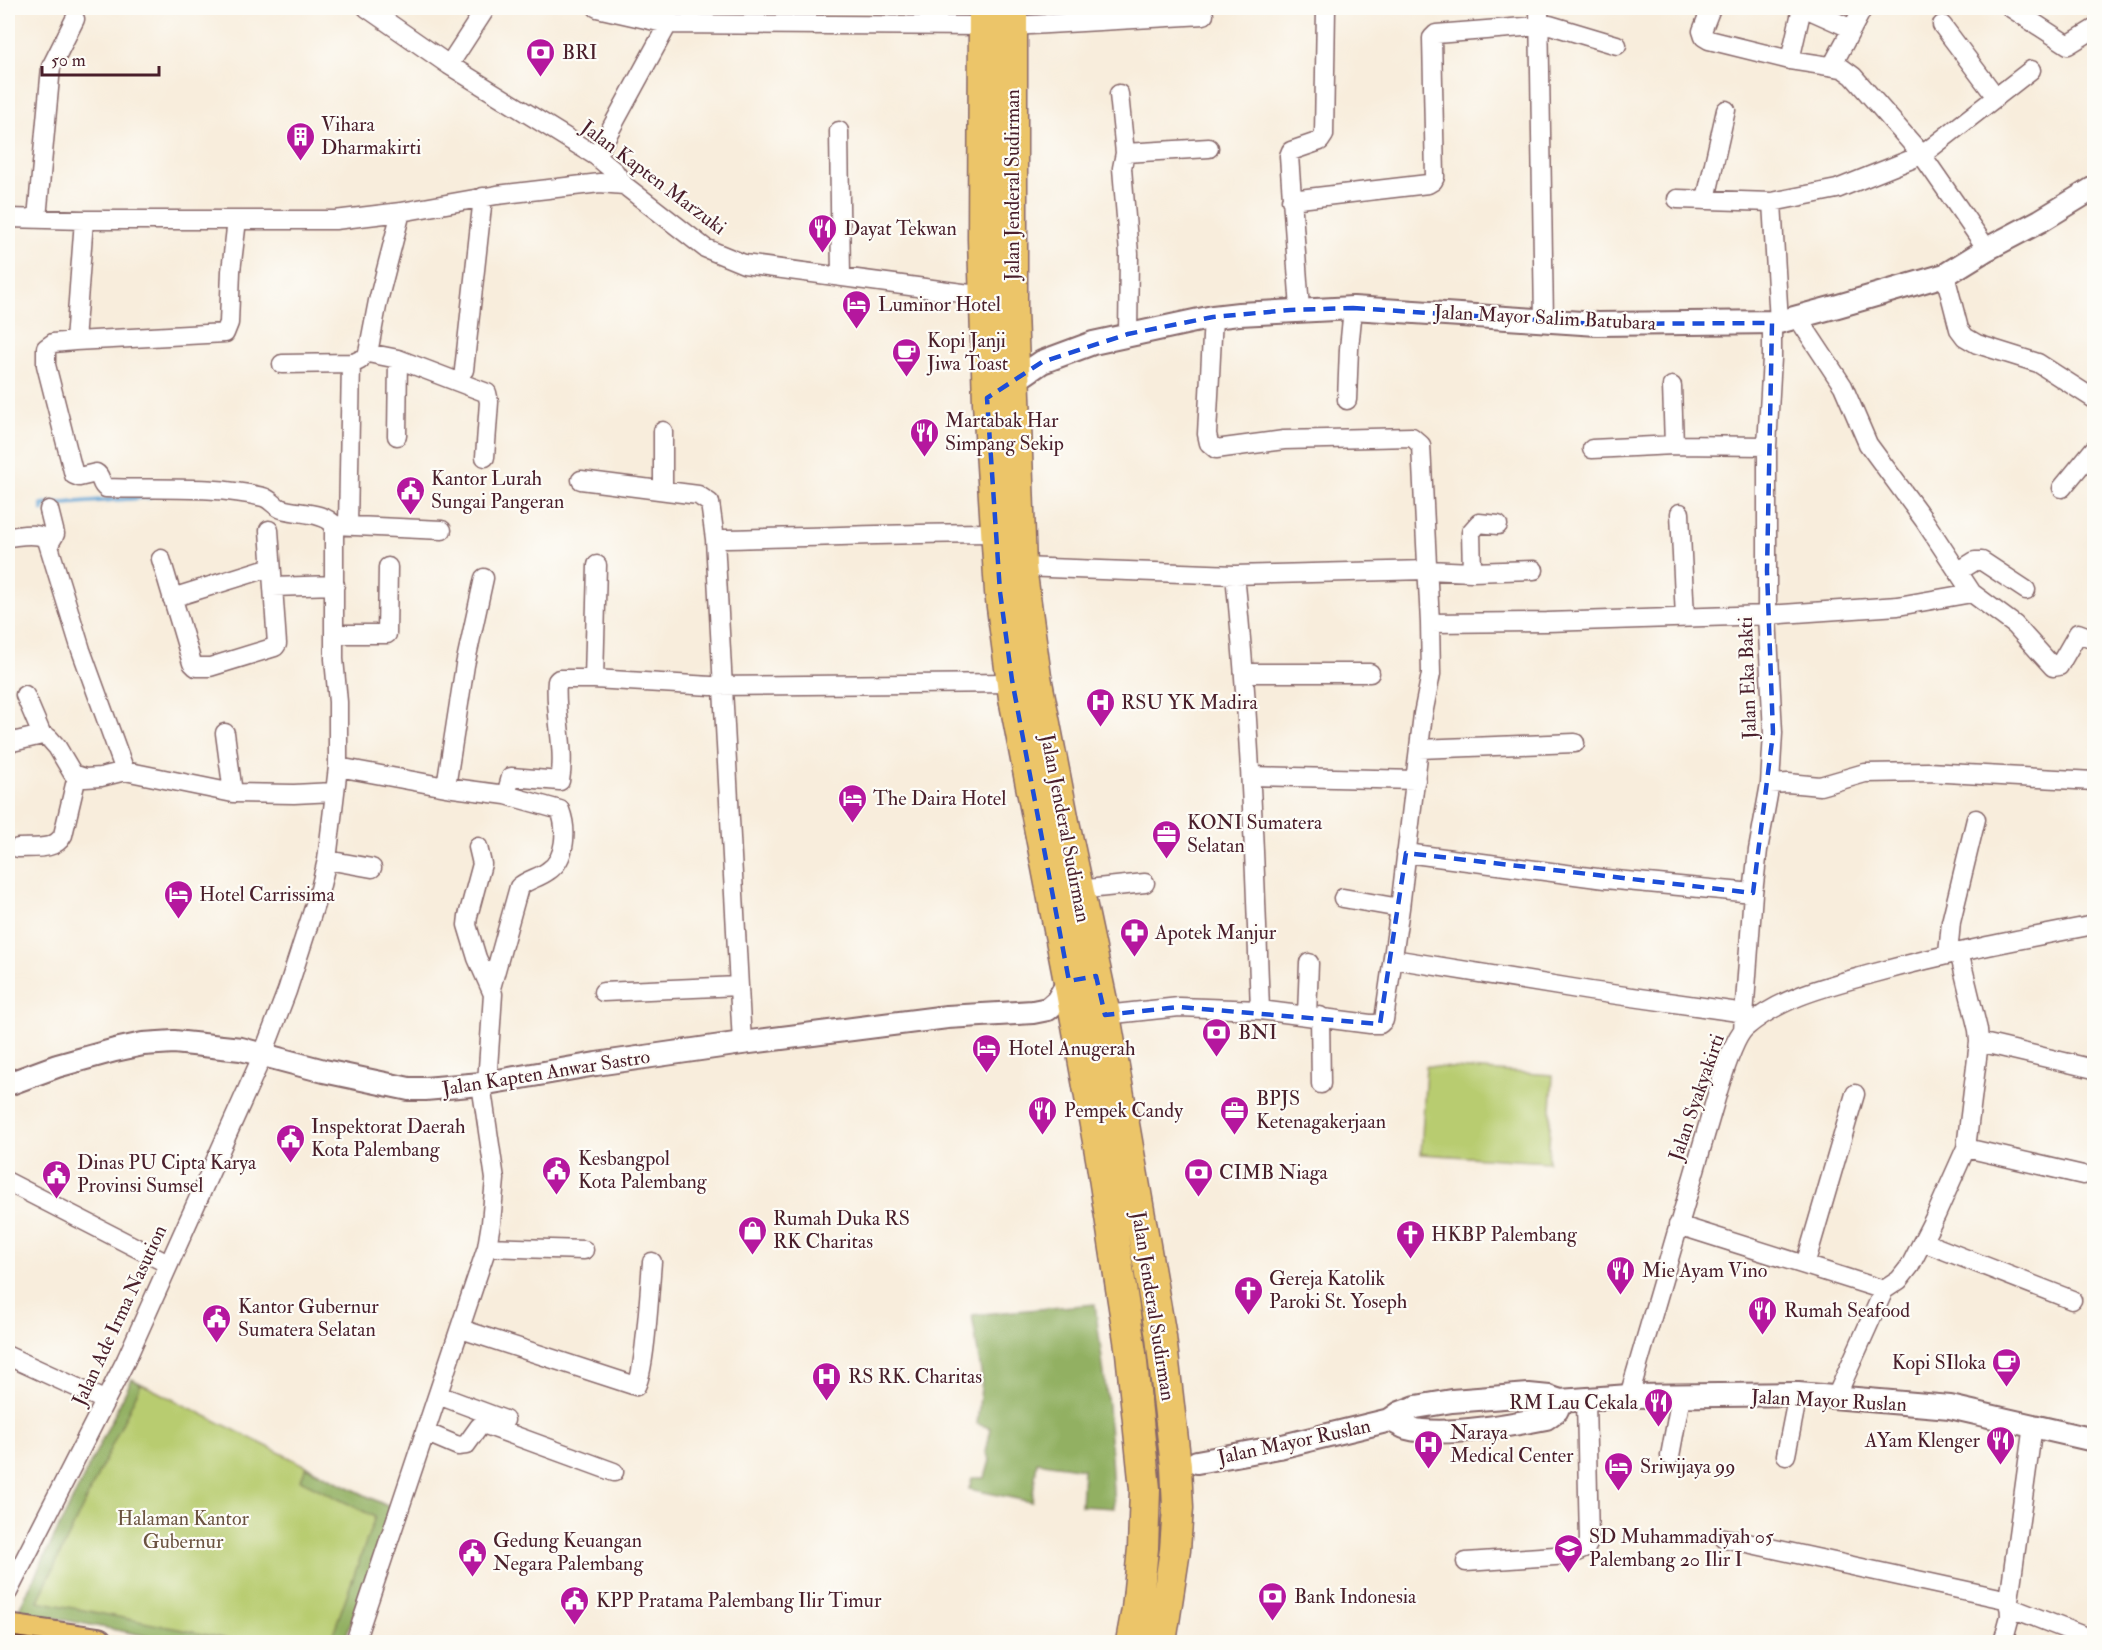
<svg xmlns="http://www.w3.org/2000/svg" width="2102" height="1650" viewBox="0 0 2102 1650" font-family="'IM FELL Double Pica',serif">
<style>
.green{fill:#b8cc70;stroke:#81764e;stroke-width:1.5}
.forest{fill:#92b062;stroke:#6e6846;stroke-width:1.5}
.lines{fill:none;stroke-linecap:round;stroke-linejoin:round}
.stream{stroke:#60a5d5;stroke-width:4.5}
.minor-casing{stroke:#876769;stroke-width:21}
.tertiary-casing{stroke:#876769;stroke-width:26}
.primary-casing{stroke:#876769;stroke-width:32}
.trunk-casing{stroke:#876769;stroke-width:33}
.minor{stroke:#fff;stroke-width:18}
.tertiary{stroke:#fff;stroke-width:22}
.primary{stroke:#ecc569;stroke-width:28}
.trunk{stroke:#ecc569;stroke-width:30}
.tram{stroke:#4a1f2b;stroke-width:1.5}
.marked{fill:none;stroke:#1d4ed8;stroke-width:4.5;stroke-dasharray:12 8;stroke-linejoin:round}
.labels{text-anchor:middle;stroke-width:4.5;stroke-linejoin:round;paint-order:stroke}
.poi-label{font-size:20px;fill:#4a1f2b;stroke:#fdfcf7;text-anchor:start}
.street-label{font-size:20px;fill:#4a1f2b;stroke:#fdfcf7}
.park-label{font-size:20px;fill:#6b5340;stroke:#fdfcf7}
</style>
<rect width="100%" height="100%" fill="#fdfcf7"/>
<filter id="ink" filterUnits="userSpaceOnUse"><feTurbulence type="fractalNoise" baseFrequency=".0167" numOctaves="2"/><feDisplacementMap in="SourceGraphic" scale="12" xChannelSelector="R" yChannelSelector="G"/><feConvolveMatrix kernelMatrix="1 2 1 2 8 2 1 2 1" color-interpolation-filters="sRGB"/></filter>
<filter id="wash" filterUnits="userSpaceOnUse"><feTurbulence type="fractalNoise" baseFrequency=".008" numOctaves="4" result="noise"/><feDisplacementMap in="SourceGraphic" scale="24" xChannelSelector="R" yChannelSelector="G"/><feGaussianBlur stdDeviation="1.35" result="paint"/><feColorMatrix in="noise" values="0 0 0 0 0 0 0 0 0 0 0 0 0 0 0 0 0 1.4 0 .05"/><feComposite in="paint" operator="in"/></filter>
<g filter="url(#wash)">
<rect width="100%" height="100%" fill="#f8eddc"/>
<path class="green" d="M 1426,1066 L 1553,1075 L 1548,1162 L 1421,1154 Z
M 132,1379 L 391,1508 L 344,1642 L 179,1642 L 18,1611 Z"/>
<path class="forest" d="M 1095,1304 L 1108,1405 L 1114,1508 L 1081,1506 L 1083,1469 L 1037,1462 L 1032,1502 L 969,1489 L 972,1478 L 985,1478 L 990,1460 L 986,1452 L 991,1428 L 977,1424 L 982,1379 L 972,1315 Z
M 132,1379 L 141,1384 L 38,1601 L 243,1642 L 179,1642 L 18,1611 Z
M 307,1467 L 391,1508 L 344,1642 L 330,1642 L 375,1517 L 300,1480 Z"/>
<g class="lines">
<path class="stream" d="M 43,510 L 42,505 L 150,497"/>
</g>
</g>
<g filter="url(#ink)">
<g class="lines">
<defs>
<path id="minor" d="M 367,8 L 449,65 L 596,156 L 615,172 L 624,185 L 705,248 L 744,264 L 985,296
M 597,8 L 668,24 L 984,26
M 1539,8 L 1544,321
M 1711,8 L 1702,31 L 1704,37 L 1709,40 L 1790,60 L 1842,68 L 1853,76 L 1922,155 L 1987,249
M 1805,8 L 1852,29
M 2011,8 L 2068,45 L 2094,29
M 1942,25 L 1996,97
M 1013,26 L 1204,15
M 1790,60 L 1802,8
M 449,65 L 486,8
M 1832,66 L 1863,8
M 1119,94 L 1125,153
M 839,131 L 841,277
M 596,156 L 668,24 L 668,8
M 1677,199 L 1772,202 L 1837,189 L 1922,155 L 2031,70
M 1706,199 L 1726,110
M 1291,200 L 1428,184 L 1433,181 L 1435,177 L 1432,38 L 1436,34 L 1550,25 L 1617,45
M 1772,202 L 1779,322
M 401,212 L 378,301 L 368,353 L 398,359 L 487,393 L 489,402 L 485,457
M 8,218 L 84,220 L 335,220 L 401,212 L 497,195 L 600,183 L 624,185
M 37,218 L 51,67 L 75,19
M 237,220 L 231,271 L 229,323 L 225,333 L 75,341 L 53,343 L 46,348 L 46,365 L 74,475 L 79,477 L 96,473 C 102,476 100,485 106,488 C 158,490 213,485 263,497 C 271,499 275,507 282,509 C 298,514 324,512 334,525 L 442,530
M 1945,275 L 1959,329 L 1965,337 L 1977,344 L 2038,363 L 2094,399
M 1300,309 L 1289,156 L 1291,151 L 1320,141 L 1324,135 L 1326,8
M 1128,334 L 1129,254 L 1122,168 L 1125,153 L 1209,148
M 75,341 L 84,220
M 282,364 L 354,363 L 360,360
M 464,370 L 483,197
M 1672,386 L 1674,445
M 1347,400 L 1349,349 L 1353,308
M 397,436 L 398,359
M 1592,449 L 1674,445 L 1767,446
M 581,480 L 698,495 L 710,503 L 715,539 L 742,1043
M 2062,488 L 2094,449
M 663,490 L 663,431
M 1680,513 L 1685,618
M 348,526 L 351,363
M 8,537 C 20,536 38,531 47,540 L 81,650 L 125,771
M 715,539 C 809,538 902,533 995,533
M 49,544 L 55,534 L 49,510
M 161,559 L 192,663 L 196,667 L 210,667 L 275,647 L 277,644 L 269,530
M 597,565 L 594,679 L 711,686 L 1012,683
M 1021,567 L 1235,575 L 1427,570 L 1472,572 L 1534,570
M 1959,571 L 1975,561 L 1982,561 L 2026,590
M 1472,572 L 1471,532 L 1479,523 L 1498,525
M 1235,575 C 1250,720 1255,865 1260,1010
M 273,587 L 335,585
M 1972,593 L 2015,625 L 2053,667 L 2059,666 L 2078,633 L 2094,639
M 172,598 L 271,567
M 1430,623 L 1547,622 L 1767,615 L 1898,606 L 1972,593 L 1924,520 L 1868,444 L 1843,386 L 1798,318
M 335,634 L 387,634 L 388,567
M 1245,673 L 1370,673
M 25,695 L 42,735
M 225,733 L 233,793
M 8,743 L 42,735 L 49,738 L 57,747 L 73,774 L 85,778 L 101,777 L 125,771 L 233,793 L 294,794 L 334,792
M 1419,749 L 1575,743
M 338,767 L 446,787 L 506,795 L 560,810 C 567,828 567,859 548,871 C 539,878 528,879 519,887 L 491,988
M 1251,776 L 1416,780
M 1770,784 L 1788,783 L 1820,786 L 1865,773 L 1928,772 L 2094,781
M 446,787 L 465,665 L 484,578
M 506,795 L 511,777 L 560,781 C 566,747 554,714 557,681 L 559,679 L 594,679
M 478,847 L 482,864 L 468,916 L 467,925 L 477,958 L 493,994 L 487,1083
M 18,848 C 34,847 55,851 63,835 L 77,776
M 1406,853 L 1605,879 L 1753,893
M 327,860 L 372,868
M 1078,890 L 1145,883
M 1343,898 L 1400,908
M 1959,952 L 1978,1030 L 1979,1042 L 1966,1148 L 2083,1175
M 1948,954 L 1951,922 L 1976,819
M 1393,959 L 1590,991 L 1745,1013
M 603,992 L 739,986
M 1105,1015 L 1179,1007 L 1260,1010 L 1370,1024 L 1380,1024 L 1384,1020 L 1400,908 L 1423,714 L 1431,674 L 1430,623 L 1421,445 L 1412,437 L 1284,440 L 1216,449 L 1209,443 L 1207,434 L 1213,317
M 1307,1015 L 1309,963
M 1320,1016 L 1321,1084
M 1743,1030 L 1753,893 L 1758,850 L 1770,784 L 1773,733 L 1767,615 L 1767,446 L 1772,358 L 1772,323
M 1979,1042 L 2094,1069
M 8,1182 L 168,1264
M 1678,1225 L 1884,1290 L 1899,1280 L 1910,1266 L 1936,1215 L 1966,1148
M 1923,1242 L 2072,1300
M 487,1247 L 584,1250
M 1805,1265 L 1855,1094
M 461,1329 L 636,1386 C 645,1374 650,1283 652,1262
M 8,1356 L 104,1400
M 438,1395 L 505,1420
M 1629,1396 L 1718,1091 C 1723,1075 1734,1038 1745,1028 C 1782,996 1829,986 1875,973 C 1947,953 2021,939 2094,925
M 1836,1397 L 1884,1290
M 425,1432 L 458,1446 L 466,1445 L 479,1427 L 483,1424 L 614,1472
M 1786,1455 L 1798,1394
M 1670,1456 L 1681,1396
M 1724,1538 L 2009,1600
M 1466,1562 L 1570,1555 L 1586,1548 L 1589,1542 L 1586,1400
M 8,1592 L 126,1360 L 261,1059 L 287,991 L 320,889 L 327,860 L 338,767 L 338,702 L 334,659 L 334,525
M 2009,1607 L 2081,1635
M 355,1642 L 487,1247 L 491,1223 L 495,1179 L 481,1084
M 2003,1642 L 2010,1616 L 2009,1600 L 2033,1425"/>
<path id="tertiary" d="M 1004,388 L 1042,362 L 1093,343 L 1213,317 L 1239,314 L 1353,308 L 1597,324 L 1779,322 L 1838,306 L 1945,275 L 1987,249 L 2040,221 L 2094,188
M 8,1084 L 57,1066 L 115,1050 L 143,1044 L 174,1042 L 241,1049 L 324,1071 L 409,1089 L 425,1089 L 481,1084 L 596,1064 L 742,1043 L 947,1017 L 1033,1012 L 1048,1009 L 1057,1001 L 1069,981
M 1390,1420 C 1396,1422 1401,1426 1407,1428 C 1441,1438 1511,1425 1546,1418 L 1557,1410 L 1560,1401
M 1197,1462 L 1279,1447 L 1390,1420 L 1400,1413 L 1416,1407 L 1452,1401 L 1529,1395 L 1549,1397 L 1560,1401 L 1629,1396 L 1798,1394 L 1950,1407 L 2094,1440"/>
<path id="primary" d="M 8,1629 L 98,1642"/>
<path id="trunk" d="M 984,8 L 983,239 L 988,403 L 1000,592 L 1014,698 L 1069,981 L 1101,1158 L 1131,1353 L 1145,1489 L 1143,1548 L 1137,1609 L 1131,1642
M 1012,8 L 1012,310 L 1021,567 L 1036,677 L 1064,822 L 1105,1015 L 1161,1337 L 1176,1466 L 1178,1508 L 1175,1550 L 1161,1642"/>
</defs>
<use href="#minor" class="minor-casing"/>
<use href="#tertiary" class="tertiary-casing"/>
<use href="#primary" class="primary-casing"/>
<use href="#trunk" class="trunk-casing"/>
<use href="#minor" class="minor"/>
<use href="#tertiary" class="tertiary"/>
<use href="#primary" class="primary"/>
<use href="#trunk" class="trunk"/>
<path class="tram" d="M 8,1636 L 52,1642"/>
</g>
</g>
<path class="marked" d="M 1353,308 L 1597,324 L 1772,323 L 1767,571 L 1773,733 L 1753,893 L 1406,853 L 1380,1024 L 1179,1007 L 1105,1015 L 1096,976 L 1069,981 L 1012,680 L 1000,592 L 987,398 L 1042,362 L 1128,334 L 1213,317 L 1290,310 Z"/>
<defs>
<symbol id="bank-pin" viewBox="-11 -11 22 30"><path d="M0 17L-7.5 6A9.5 9.5 0 1 1 7.5 6Z" fill="#b5179e" stroke="#fdfcf7"/><path d="M-6-4H6V4H-6ZM0-2.3a2.3 2.3 0 1 0 0 4.6a2.3 2.3 0 1 0 0-4.6Z" fill="#fff"/></symbol>
<symbol id="building-pin" viewBox="-11 -11 22 30"><path d="M0 17L-7.5 6A9.5 9.5 0 1 1 7.5 6Z" fill="#b5179e" stroke="#fdfcf7"/><path d="M-4-6H4V6H1V3H-1V6H-4ZM-2.5-4.3h1.7v1.8h-1.7ZM.8-4.3h1.7v1.8H.8ZM-2.5-1h1.7V.8h-1.7ZM.8-1h1.7V.8H.8Z" fill="#fff"/></symbol>
<symbol id="restaurant-pin" viewBox="-11 -11 22 30"><path d="M0 17L-7.5 6A9.5 9.5 0 1 1 7.5 6Z" fill="#b5179e" stroke="#fdfcf7"/><path d="M-5-6h1v4h1v-4h1v4h1v-4h1v5L-1.5 .5V6h-2V.5L-5-1ZM5-6V6H3V1.5H1.5Q1.5-4 5-6Z" fill="#fff"/></symbol>
<symbol id="hotel-pin" viewBox="-11 -11 22 30"><path d="M0 17L-7.5 6A9.5 9.5 0 1 1 7.5 6Z" fill="#b5179e" stroke="#fdfcf7"/><path d="M-6-4.5h1.5V1H6V5H4.5V3h-9V5H-6ZM-4 0a1.8 1.8 0 1 1 3.6 0ZM.5 0V-2.5h3Q6-2.5 6 0Z" fill="#fff"/></symbol>
<symbol id="cafe-pin" viewBox="-11 -11 22 30"><path d="M0 17L-7.5 6A9.5 9.5 0 1 1 7.5 6Z" fill="#b5179e" stroke="#fdfcf7"/><path d="M-5.5-4.5H6V0H3Q3 3.5 0 3.5H-2.5Q-5.5 3.5-5.5 0ZM3-3.2v2h1.7v-2ZM-6 4.5H4V6H-6Z" fill="#fff"/></symbol>
<symbol id="civic-pin" viewBox="-11 -11 22 30"><path d="M0 17L-7.5 6A9.5 9.5 0 1 1 7.5 6Z" fill="#b5179e" stroke="#fdfcf7"/><path d="M-.6-6.5H3V-4.5H.6V-3L4-1V1h2V6H-6V1h2V-1L-.6-3ZM-1.2 2.5V6h2.4V2.5Z" fill="#fff"/></symbol>
<symbol id="hospital-pin" viewBox="-11 -11 22 30"><path d="M0 17L-7.5 6A9.5 9.5 0 1 1 7.5 6Z" fill="#b5179e" stroke="#fdfcf7"/><path d="M-5-5h3v3.5h4V-5h3V5h-3V1.5h-4V5h-3Z" fill="#fff"/></symbol>
<symbol id="office-pin" viewBox="-11 -11 22 30"><path d="M0 17L-7.5 6A9.5 9.5 0 1 1 7.5 6Z" fill="#b5179e" stroke="#fdfcf7"/><path d="M-6-3h4V-5.5h4V-3h4V5H-6ZM-1-4.5V-3h2v-1.5ZM-6 0V1H6V0Z" fill="#fff"/></symbol>
<symbol id="pharmacy-pin" viewBox="-11 -11 22 30"><path d="M0 17L-7.5 6A9.5 9.5 0 1 1 7.5 6Z" fill="#b5179e" stroke="#fdfcf7"/><path d="M-2-6h4v4h4v4h-4v4h-4v-4h-4v-4h4Z" fill="#fff"/></symbol>
<symbol id="shop-pin" viewBox="-11 -11 22 30"><path d="M0 17L-7.5 6A9.5 9.5 0 1 1 7.5 6Z" fill="#b5179e" stroke="#fdfcf7"/><path d="M-5-2.5h2.3a2.7 3.5 0 0 1 5.4 0H5L5.5 6h-11ZM-1.5-2.5h3a1.5 2.3 0 0 0-3 0Z" fill="#fff"/></symbol>
<symbol id="church-pin" viewBox="-11 -11 22 30"><path d="M0 17L-7.5 6A9.5 9.5 0 1 1 7.5 6Z" fill="#b5179e" stroke="#fdfcf7"/><path d="M-1.2-6h2.4v3.5h3.3v2.4h-3.3V6h-2.4V-.1h-3.3v-2.4h3.3Z" fill="#fff"/></symbol>
<symbol id="school-pin" viewBox="-11 -11 22 30"><path d="M0 17L-7.5 6A9.5 9.5 0 1 1 7.5 6Z" fill="#b5179e" stroke="#fdfcf7"/><path d="M0-5L7-2L0 1L-7-2ZM-4 1L0 2.5L4 1V4Q0 6-4 4Z" fill="#fff"/></symbol>
</defs>
<g fill-rule="evenodd">
<use href="#bank-pin" x="524" y="36" width="33" height="45"/>
<use href="#building-pin" x="284" y="120" width="33" height="45"/>
<use href="#restaurant-pin" x="806" y="212" width="33" height="45"/>
<use href="#hotel-pin" x="840" y="288" width="33" height="45"/>
<use href="#cafe-pin" x="890" y="336" width="33" height="45"/>
<use href="#restaurant-pin" x="908" y="416" width="33" height="45"/>
<use href="#civic-pin" x="394" y="474" width="33" height="45"/>
<use href="#hospital-pin" x="1084" y="686" width="33" height="45"/>
<use href="#hotel-pin" x="836" y="782" width="33" height="45"/>
<use href="#office-pin" x="1150" y="818" width="33" height="45"/>
<use href="#hotel-pin" x="162" y="878" width="33" height="45"/>
<use href="#pharmacy-pin" x="1118" y="916" width="33" height="45"/>
<use href="#bank-pin" x="1200" y="1016" width="33" height="45"/>
<use href="#hotel-pin" x="970" y="1032" width="33" height="45"/>
<use href="#restaurant-pin" x="1026" y="1094" width="33" height="45"/>
<use href="#office-pin" x="1218" y="1094" width="33" height="45"/>
<use href="#civic-pin" x="274" y="1122" width="33" height="45"/>
<use href="#civic-pin" x="540" y="1154" width="33" height="45"/>
<use href="#bank-pin" x="1182" y="1156" width="33" height="45"/>
<use href="#civic-pin" x="40" y="1158" width="33" height="45"/>
<use href="#shop-pin" x="736" y="1214" width="33" height="45"/>
<use href="#church-pin" x="1394" y="1218" width="33" height="45"/>
<use href="#restaurant-pin" x="1604" y="1254" width="33" height="45"/>
<use href="#church-pin" x="1232" y="1274" width="33" height="45"/>
<use href="#restaurant-pin" x="1746" y="1294" width="33" height="45"/>
<use href="#civic-pin" x="200" y="1302" width="33" height="45"/>
<use href="#cafe-pin" x="1990" y="1346" width="33" height="45"/>
<use href="#hospital-pin" x="810" y="1360" width="33" height="45"/>
<use href="#restaurant-pin" x="1642" y="1386" width="33" height="45"/>
<use href="#restaurant-pin" x="1984" y="1424" width="33" height="45"/>
<use href="#hospital-pin" x="1412" y="1428" width="33" height="45"/>
<use href="#hotel-pin" x="1602" y="1450" width="33" height="45"/>
<use href="#school-pin" x="1552" y="1532" width="33" height="45"/>
<use href="#civic-pin" x="456" y="1536" width="33" height="45"/>
<use href="#bank-pin" x="1256" y="1580" width="33" height="45"/>
<use href="#civic-pin" x="558" y="1584" width="33" height="45"/>
</g>
<g class="labels">
<g class="poi-label">
<text x="562" y="59">BRI</text>
<text x="321" y="131">Vihara<tspan x="321" dy="23">Dharmakirti</tspan></text>
<text x="844" y="235">Dayat Tekwan</text>
<text x="878" y="311">Luminor Hotel</text>
<text x="927" y="347">Kopi Janji<tspan x="927" dy="23">Jiwa Toast</tspan></text>
<text x="945" y="427">Martabak Har<tspan x="945" dy="23">Simpang Sekip</tspan></text>
<text x="431" y="485">Kantor Lurah<tspan x="431" dy="23">Sungai Pangeran</tspan></text>
<text x="1121" y="709">RSU YK Madira</text>
<text x="873" y="805">The Daira Hotel</text>
<text x="1187" y="829">KONI Sumatera<tspan x="1187" dy="23">Selatan</tspan></text>
<text x="199" y="901">Hotel Carrissima</text>
<text x="1155" y="939">Apotek Manjur</text>
<text x="1238" y="1039">BNI</text>
<text x="1008" y="1055">Hotel Anugerah</text>
<text x="1256" y="1105">BPJS<tspan x="1256" dy="23">Ketenagakerjaan</tspan></text>
<text x="1064" y="1117">Pempek Candy</text>
<text x="311" y="1133">Inspektorat Daerah<tspan x="311" dy="23">Kota Palembang</tspan></text>
<text x="578" y="1165">Kesbangpol<tspan x="578" dy="23">Kota Palembang</tspan></text>
<text x="77" y="1169">Dinas PU Cipta Karya<tspan x="77" dy="23">Provinsi Sumsel</tspan></text>
<text x="1219" y="1179">CIMB Niaga</text>
<text x="773" y="1225">Rumah Duka RS<tspan x="773" dy="23">RK Charitas</tspan></text>
<text x="1431" y="1241">HKBP Palembang</text>
<text x="1642" y="1277">Mie Ayam Vino</text>
<text x="1269" y="1285">Gereja Katolik<tspan x="1269" dy="23">Paroki St. Yoseph</tspan></text>
<text x="238" y="1313">Kantor Gubernur<tspan x="238" dy="23">Sumatera Selatan</tspan></text>
<text x="1784" y="1317">Rumah Seafood</text>
<text x="1986" y="1369" text-anchor="end">Kopi SIloka</text>
<text x="848" y="1383">RS RK. Charitas</text>
<text x="1638" y="1409" text-anchor="end">RM Lau Cekala</text>
<text x="1450" y="1439">Naraya<tspan x="1450" dy="23">Medical Center</tspan></text>
<text x="1980" y="1447" text-anchor="end">AYam Klenger</text>
<text x="1640" y="1473">Sriwijaya 99</text>
<text x="1589" y="1543">SD Muhammadiyah 05<tspan x="1589" dy="23">Palembang 20 Ilir I</tspan></text>
<text x="493" y="1547">Gedung Keuangan<tspan x="493" dy="23">Negara Palembang</tspan></text>
<text x="1294" y="1603">Bank Indonesia</text>
<text x="596" y="1607">KPP Pratama Palembang Ilir Timur</text>
</g>
<g class="street-label">
<text transform="translate(654 177) rotate(37)" y="7">Jalan Kapten Marzuki</text>
<text transform="translate(1012 185) rotate(-90)" y="7">Jalan Jenderal Sudirman</text>
<text transform="translate(1545 317) rotate(3)" y="7">Jalan Mayor Salim Batubara</text>
<text transform="translate(1747 678) rotate(-92)" y="7">Jalan Eka Bakti</text>
<text transform="translate(1066 828) rotate(79)" y="7">Jalan Jenderal Sudirman</text>
<text transform="translate(546 1072) rotate(-9)" y="7">Jalan Kapten Anwar Sastro</text>
<text transform="translate(1696 1097) rotate(-71)" y="7">Jalan Syakyakirti</text>
<text transform="translate(1154 1306) rotate(81)" y="7">Jalan Jenderal Sudirman</text>
<text transform="translate(119 1315) rotate(-65)" y="7">Jalan Ade Irma Nasution</text>
<text transform="translate(1829 1400) rotate(3)" y="7">Jalan Mayor Ruslan</text>
<text transform="translate(1294 1441) rotate(-12)" y="7">Jalan Mayor Ruslan</text>
</g>
<g class="park-label">
<text x="183" y="1525">Halaman Kantor<tspan x="183" dy="23">Gubernur</tspan></text>
</g>
</g>
<rect width="2102" height="1650" fill="none" stroke="#fdfcf7" stroke-width="30"/>
<path d="M42 66v9h117v-9" fill="none" stroke="#4a1f2b" stroke-width="3"/>
<text x="51" y="66" font-size="18" fill="#4a1f2b" stroke="#fdfcf7" stroke-width="4.5" paint-order="stroke">50 m</text>
</svg>
